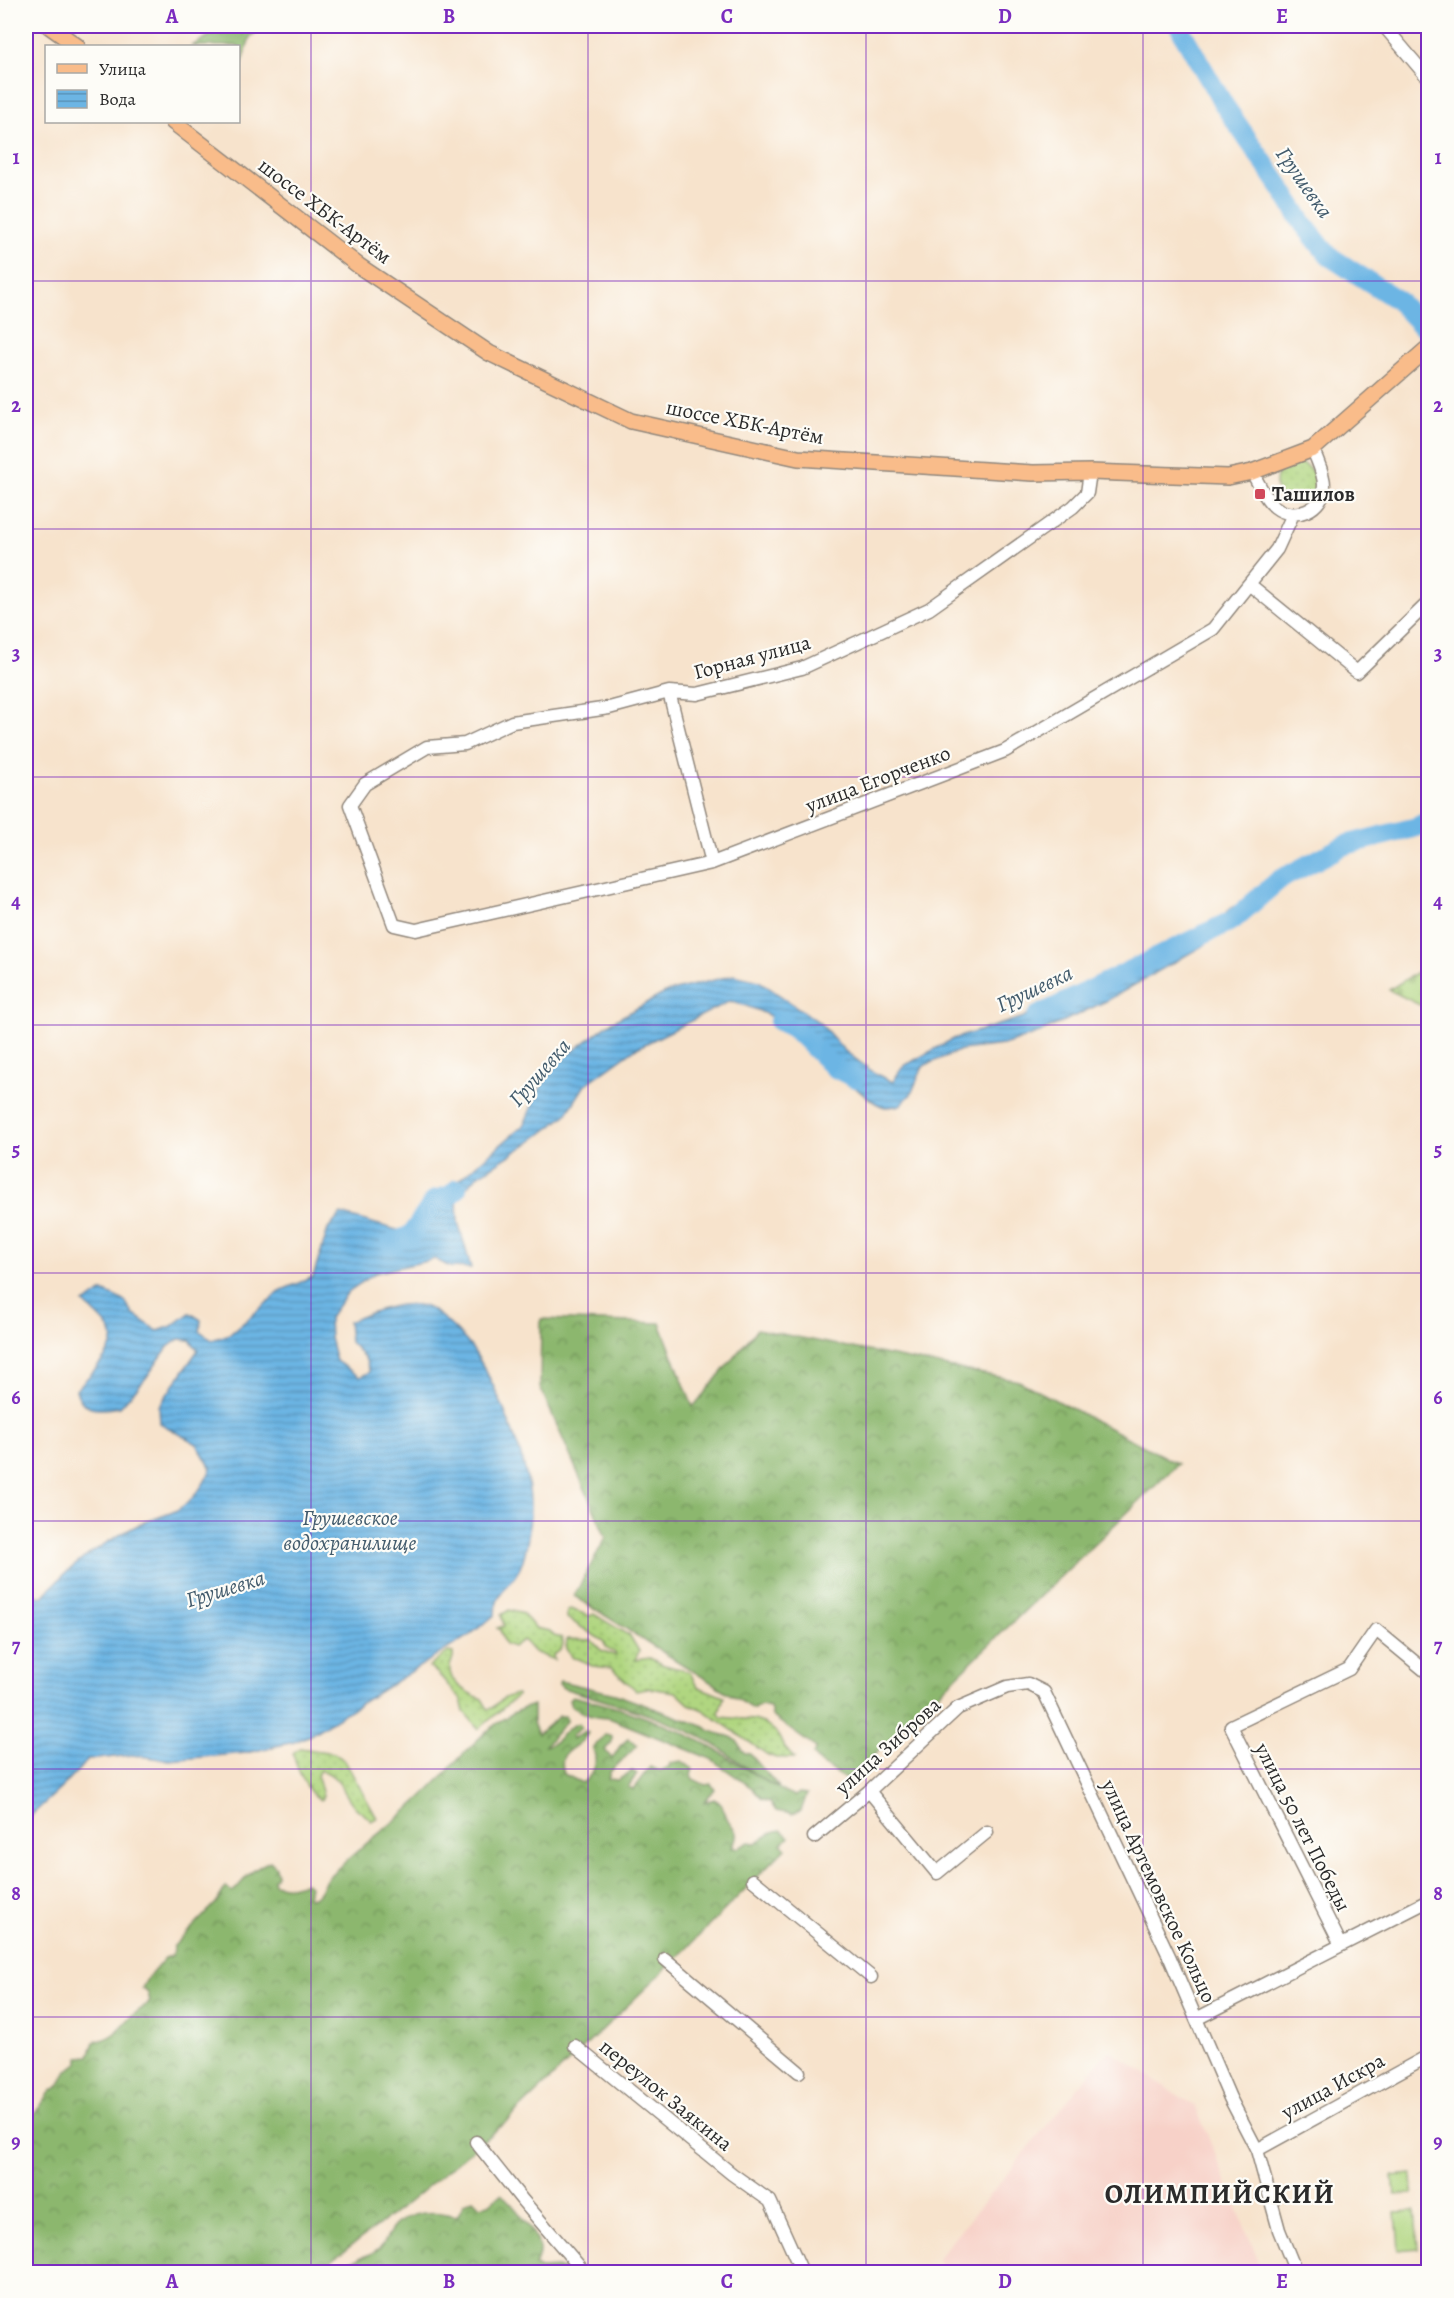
<svg xmlns="http://www.w3.org/2000/svg" width="1454" height="2298" viewBox="0 0 1454 2298" font-family="Alegreya,serif">
<style>
.built{fill:#f7d1c8}
.grass{fill:url(#grass-dots);stroke:#6e8056;stroke-width:1.5}
.forest{fill:url(#forest-crowns);stroke:#5c714c;stroke-width:1.5}
.cemetery{fill:url(#cemetery-stones);stroke:#6e8056;stroke-width:1.5}
.park{fill:#b0d680;stroke:#6e8056;stroke-width:1.5}
.water{fill:url(#water-rules);stroke:#4c7088;stroke-width:1.5}
.lines{fill:none;stroke-linecap:round;stroke-linejoin:round}
.river{stroke:#6cb5e4;stroke-width:20}
.minor-casing{stroke:#91877c;stroke-width:15}
.major-casing{stroke:#91877c;stroke-width:18}
.minor{stroke:#fff;stroke-width:12}
.major{stroke:#f9bc8a;stroke-width:15}
.grid{fill:none;stroke:#7b2cbf;stroke-width:1.5;stroke-opacity:0.55}
.poi-dot{fill:#d1495b;stroke:#fdfcf7;stroke-width:2}
.labels{text-anchor:middle;stroke-width:4.5;stroke-linejoin:round;paint-order:stroke}
.street-label{font-size:21px;fill:#2b2b2b;stroke:#fdfcf7}
.poi-label{font-size:21px;font-weight:bold;fill:#2b2b2b;stroke:#fdfcf7;text-anchor:start}
.water-label{font-size:22px;font-style:italic;fill:#425b6c;stroke:#fdfcf7}
.district-label{font-size:27px;font-weight:bold;letter-spacing:1.5px;fill:#2b2b2b;stroke:#fdfcf7}
.neatline{fill:none;stroke:#7b2cbf;stroke-width:2}
.grid-label{font-size:20px;text-anchor:middle;font-weight:bold;fill:#7b2cbf}
</style>
<defs>
<pattern id="grass-dots" width="8" height="8" patternUnits="userSpaceOnUse" patternTransform="scale(1.5)"><rect width="8" height="8" fill="#b0d680"/><path d="M2 2h.1M6 6h.1" fill="none" stroke="#98b86f" stroke-width="1.8" stroke-linecap="round"/></pattern>
<pattern id="forest-crowns" width="20" height="18" patternUnits="userSpaceOnUse" patternTransform="scale(1.5)"><rect width="20" height="18" fill="#8cb76e"/><path d="M2 6a3 3 0 1 1 6 0M12 15a3 3 0 1 1 6 0" fill="none" stroke="#73955b"/></pattern>
<pattern id="cemetery-stones" width="16" height="16" patternUnits="userSpaceOnUse" patternTransform="scale(1.5)"><rect width="16" height="16" fill="#b0d680"/><path d="M2 7V4a2 2 0 0 1 4 0v3zM10 15v-3a2 2 0 0 1 4 0v3z" fill="#98b86f"/></pattern>
<pattern id="water-rules" width="6" height="5" patternUnits="userSpaceOnUse" patternTransform="scale(1.5)"><rect width="6" height="5" fill="#6cb5e4"/><path d="M0 2.5h6" fill="none" stroke="#5993b9"/></pattern>
</defs>
<rect width="100%" height="100%" fill="#fdfcf7"/>
<filter id="ink" filterUnits="userSpaceOnUse"><feTurbulence type="fractalNoise" baseFrequency=".0167" numOctaves="2"/><feDisplacementMap in="SourceGraphic" scale="12" xChannelSelector="R" yChannelSelector="G"/><feConvolveMatrix kernelMatrix="1 2 1 2 8 2 1 2 1" color-interpolation-filters="sRGB"/></filter>
<filter id="wash" filterUnits="userSpaceOnUse"><feTurbulence type="fractalNoise" baseFrequency=".008" numOctaves="4" result="noise"/><feDisplacementMap in="SourceGraphic" scale="24" xChannelSelector="R" yChannelSelector="G"/><feGaussianBlur stdDeviation="1.35" result="paint"/><feColorMatrix in="noise" values="0 0 0 0 0 0 0 0 0 0 0 0 0 0 0 0 0 1.4 0 .05"/><feComposite in="paint" operator="in"/></filter>
<g filter="url(#wash)">
<rect width="100%" height="100%" fill="#f7e3cc"/>
<path class="built" d="M 1109,2050 L 1196,2107 L 1263,2272 L 942,2272 L 937,2259 Z"/>
<path class="grass" d="M1276 483a20 20 0 1 1 40 0a20 20 0 1 1-40 0Z
M 570,1609 L 590,1616 L 594,1614 L 630,1636 L 639,1651 L 635,1660 L 650,1658 L 661,1664 L 690,1672 L 695,1683 L 699,1687 L 724,1697 L 719,1713 L 721,1717 L 754,1720 L 766,1724 L 776,1732 L 785,1748 L 794,1758 L 776,1758 L 768,1755 L 703,1710 L 689,1704 L 676,1692 L 647,1688 L 636,1690 L 611,1668 L 592,1666 L 579,1659 L 573,1658 L 566,1649 L 567,1639 L 591,1640 L 601,1650 L 616,1656 L 615,1653 L 606,1647 L 603,1641 L 567,1618 L 567,1612 Z
M 509,1610 L 523,1614 L 535,1628 L 550,1631 L 554,1636 L 562,1638 C 565,1646 560,1652 553,1655 L 554,1660 L 534,1652 L 523,1640 L 513,1647 L 505,1644 L 500,1630 L 497,1628 L 504,1626 L 501,1615 Z
M 448,1652 L 453,1653 C 454,1659 451,1661 450,1667 C 448,1683 470,1694 482,1699 L 488,1709 L 493,1708 C 499,1699 506,1697 516,1694 L 518,1695 L 479,1729 L 464,1712 L 461,1699 C 449,1690 443,1674 429,1667 Z
M 300,1748 L 334,1753 L 345,1761 L 377,1818 L 371,1821 C 367,1815 361,1813 356,1808 C 343,1795 341,1775 320,1770 L 317,1775 L 323,1795 L 321,1800 C 309,1797 295,1765 293,1753 Z"/>
<path class="forest" d="M 226,26 L 265,26 L 250,37 L 239,74 L 238,46 L 192,46 Z
M 541,1319 L 660,1323 L 693,1407 L 757,1329 L 1019,1381 L 1178,1464 L 848,1780 L 821,1764 L 813,1755 L 816,1748 L 772,1716 L 770,1707 L 761,1705 L 753,1709 L 574,1596 L 606,1537 L 540,1387 Z
M 560,1681 L 615,1694 L 705,1727 C 713,1735 724,1733 733,1738 C 743,1743 737,1753 750,1754 L 779,1787 C 754,1778 736,1757 713,1744 C 667,1717 613,1704 563,1688 L 559,1684 Z
M 572,1696 C 620,1707 668,1723 711,1747 C 740,1763 764,1784 795,1796 L 799,1793 L 807,1794 L 801,1811 L 792,1814 L 776,1811 L 770,1802 L 762,1799 L 752,1788 L 711,1759 L 609,1718 C 593,1718 583,1714 571,1706 L 569,1699 Z
M 533,1705 L 533,1723 L 538,1734 L 559,1716 L 565,1716 L 567,1720 L 545,1746 C 559,1744 565,1726 579,1723 L 581,1728 L 572,1735 L 572,1739 L 585,1731 L 588,1733 C 578,1752 556,1746 564,1774 L 582,1783 C 595,1773 598,1764 593,1748 L 605,1735 L 612,1736 L 612,1742 L 605,1750 L 612,1759 L 620,1746 L 628,1739 L 638,1745 L 610,1772 L 608,1779 L 618,1780 L 632,1771 L 637,1774 L 628,1787 L 633,1789 L 650,1767 L 660,1771 L 669,1767 L 670,1763 L 682,1761 L 693,1769 L 691,1775 L 693,1779 L 705,1785 L 711,1784 L 715,1789 L 704,1802 L 714,1799 C 724,1804 723,1809 727,1818 C 734,1834 741,1827 732,1848 L 738,1848 L 749,1842 L 756,1843 L 773,1832 L 781,1830 L 789,1837 L 782,1844 L 786,1848 L 672,1963 L 507,2121 L 404,2206 L 316,2272 L 26,2272 L 26,2126 L 51,2091 L 59,2086 L 67,2071 L 79,2062 L 79,2057 L 89,2056 L 94,2042 C 113,2038 117,2032 130,2018 C 136,2012 143,2008 150,2002 L 148,1993 L 142,1988 L 147,1979 L 165,1958 L 172,1956 L 173,1947 L 216,1903 L 226,1887 L 232,1892 C 237,1889 238,1886 242,1882 C 249,1873 259,1866 270,1861 L 276,1867 L 277,1875 L 273,1880 L 274,1884 L 290,1887 L 306,1883 L 310,1886 L 308,1898 C 321,1897 320,1888 326,1880 C 330,1874 337,1869 343,1864 C 368,1840 399,1820 424,1795 C 458,1764 487,1718 533,1705 Z
M 501,2194 C 513,2203 536,2233 539,2248 C 540,2255 537,2260 535,2266 L 540,2269 L 557,2268 L 571,2272 L 330,2272 C 342,2262 358,2260 372,2253 C 386,2245 384,2240 392,2229 C 405,2211 438,2209 457,2217 L 464,2203 L 473,2199 L 480,2206 L 489,2204 Z"/>
<path class="cemetery" d="M 1428,965 L 1428,1009 L 1389,990 Z"/>
<path class="park" d="M 1412,2174 L 1413,2194 L 1394,2195 L 1392,2176 Z
M 1415,2211 L 1418,2248 L 1399,2250 L 1396,2212 Z"/>
<path class="water" d="M 1233,907 L 1233,920 L 1206,944 L 1108,1000 L 1037,1034 L 1003,1045 L 961,1050 L 923,1066 L 911,1094 L 900,1105 C 896,1106 890,1107 886,1107 C 862,1103 819,1047 797,1032 C 777,1018 753,1007 730,1001 L 635,1049 L 585,1085 L 566,1115 L 529,1143 L 477,1176 L 457,1198 L 458,1222 L 471,1268 L 450,1267 L 435,1259 L 375,1273 L 348,1292 L 329,1318 L 330,1338 L 336,1361 L 360,1377 L 370,1372 L 365,1358 L 350,1342 L 348,1322 C 368,1313 401,1300 423,1306 C 436,1309 463,1336 471,1347 C 493,1377 532,1469 530,1505 C 530,1525 528,1549 520,1568 C 510,1588 496,1590 495,1615 L 470,1635 L 310,1735 L 294,1742 L 246,1753 L 169,1760 L 132,1755 L 88,1760 L 60,1789 L 26,1820 L 26,1594 L 43,1597 C 68,1566 103,1543 138,1525 C 150,1518 165,1517 177,1510 C 194,1500 204,1486 211,1468 L 197,1444 L 160,1423 L 159,1406 L 198,1350 L 190,1340 L 179,1339 L 168,1347 L 146,1378 L 120,1407 C 100,1410 83,1414 76,1390 C 87,1377 122,1348 110,1330 C 104,1320 92,1311 84,1303 L 103,1291 L 125,1301 L 133,1314 L 158,1331 L 172,1326 L 190,1313 L 201,1320 L 200,1331 L 212,1340 L 230,1334 L 282,1290 L 313,1277 L 328,1229 L 341,1214 L 411,1234 L 435,1200 L 524,1125 L 538,1092 L 554,1066 L 610,1023 L 667,992 L 734,975 L 759,981 L 820,1023 L 845,1051 L 873,1072 L 893,1082 L 902,1067 L 953,1039 L 1056,1007 L 1197,938 Z"/>
<g class="lines">
<path class="river" d="M 1180,26 L 1183,34 L 1224,105 L 1280,186 L 1304,225 L 1329,256 L 1396,299 L 1428,332
M 1037,1016 L 1233,920 L 1279,880 L 1345,845 L 1417,827 L 1428,821
M 779,1021 L 795,1029 L 833,1067 L 855,1078
M 390,1244 L 411,1235 L 435,1200 L 451,1195 L 457,1189"/>
</g>
</g>
<g filter="url(#ink)">
<g class="lines">
<defs>
<path id="minor" d="M 1384,26 L 1428,78
M 1090,472 L 1087,493 L 1073,507 L 929,609 L 802,668 L 697,694 L 669,692 L 609,708 L 512,722 L 465,744 L 427,747 L 365,784 L 350,805 L 394,925 L 416,930 L 712,863 L 1005,751 L 1213,629 L 1277,549 L 1293,514
M 1252,472 C 1259,484 1265,499 1275,507 C 1294,522 1324,510 1324,485 C 1324,473 1317,461 1313,449
M 1249,584 L 1357,672 L 1428,603
M 669,692 L 712,863
M 869,1791 L 937,1873 L 987,1832
M 814,1837 L 869,1791 L 958,1708 L 1007,1687 L 1028,1684 L 1044,1692 L 1170,1958 L 1230,2098 L 1257,2150 L 1279,2230 L 1296,2272
M 753,1880 L 871,1977
M 1341,1945 L 1231,1726 L 1349,1669 L 1376,1630 L 1428,1673
M 665,1959 L 799,2072
M 1196,2019 L 1428,1901
M 575,2046 L 732,2174 L 770,2201 L 802,2272
M 476,2142 L 523,2201 L 584,2272
M 1257,2150 L 1428,2056"/>
<path id="major" d="M 49,26 L 77,46
M 173,122 L 359,266 L 489,353 L 631,421 L 798,458 L 1033,473 L 1090,472 L 1228,477 L 1252,472 L 1313,449 L 1428,348"/>
</defs>
<use href="#minor" class="minor-casing"/>
<use href="#major" class="major-casing"/>
<use href="#minor" class="minor"/>
<use href="#major" class="major"/>
</g>
</g>
<path class="grid" d="M 311,26 L 311,2272M 588,26 L 588,2272M 866,26 L 866,2272M 1143,26 L 1143,2272M 26,281 L 1428,281M 26,529 L 1428,529M 26,777 L 1428,777M 26,1025 L 1428,1025M 26,1273 L 1428,1273M 26,1521 L 1428,1521M 26,1769 L 1428,1769M 26,2017 L 1428,2017"/>
<rect class="poi-dot" x="1254" y="488" width="12" height="12" rx="3"/>
<g class="labels">
<g class="street-label">
<text transform="translate(325 211) rotate(37)" y="7">шоссе ХБК-Артём</text>
<text transform="translate(745 422) rotate(11)" y="7">шоссе ХБК-Артём</text>
<text transform="translate(752 657) rotate(-15)" y="7">Горная улица</text>
<text transform="translate(878 779) rotate(-21)" y="7">улица Егорченко</text>
<text transform="translate(888 1746) rotate(-42)" y="7">улица Зиброва</text>
<text transform="translate(1303 1827) rotate(63)" y="7">улица 50 лет Победы</text>
<text transform="translate(1159 1891) rotate(65)" y="7">улица Артемовское Кольцо</text>
<text transform="translate(1333 2086) rotate(-29)" y="7">улица Искра</text>
<text transform="translate(666 2095) rotate(39)" y="7">переулок Заякина</text>
</g>
<g class="poi-label">
<text x="1272" y="501">Ташилов</text>
</g>
<g class="water-label">
<text transform="translate(1305 182) rotate(55)" y="8">Грушевка</text>
<text transform="translate(1034 988) rotate(-25)" y="8">Грушевка</text>
<text transform="translate(539 1072) rotate(-49)" y="8">Грушевка</text>
<text x="350" y="1525">Грушевское<tspan x="350" dy="25">водохранилище</tspan></text>
<text transform="translate(225 1588) rotate(-17)" y="8">Грушевка</text>
</g>
<g class="district-label">
<text x="1220" y="2203">ОЛИМПИЙСКИЙ</text>
</g>
</g>
<rect width="1454" height="2298" fill="none" stroke="#fdfcf7" stroke-width="66"/>
<rect x="45" y="45" width="195" height="78" fill="#fdfcf7" stroke="#a9a8a5" stroke-width="1.5"/>
<rect x="57" y="64" width="30" height="9" fill="#f9bc8a" stroke="#a9a8a5" stroke-width="1.5"/>
<text x="99" y="75" font-size="18" fill="#2b2b2b">Улица</text>
<rect x="57" y="90" width="30" height="18" fill="url(#water-rules)" stroke="#a9a8a5" stroke-width="1.5"/>
<text x="99" y="105" font-size="18" fill="#2b2b2b">Вода</text>
<rect x="33" y="33" width="1388" height="2232" class="neatline"/>
<g class="grid-label">
<text x="172" y="23">A</text>
<text x="449" y="23">B</text>
<text x="727" y="23">C</text>
<text x="1005" y="23">D</text>
<text x="1282" y="23">E</text>
<text x="16" y="164">1</text>
<text x="1438" y="164">1</text>
<text x="16" y="412">2</text>
<text x="1438" y="412">2</text>
<text x="16" y="660">3</text>
<text x="1438" y="660">3</text>
<text x="16" y="908">4</text>
<text x="1438" y="908">4</text>
<text x="16" y="1156">5</text>
<text x="1438" y="1156">5</text>
<text x="16" y="1404">6</text>
<text x="1438" y="1404">6</text>
<text x="16" y="1652">7</text>
<text x="1438" y="1652">7</text>
<text x="16" y="1900">8</text>
<text x="1438" y="1900">8</text>
<text x="16" y="2148">9</text>
<text x="1438" y="2148">9</text>
<text x="172" y="2288">A</text>
<text x="449" y="2288">B</text>
<text x="727" y="2288">C</text>
<text x="1005" y="2288">D</text>
<text x="1282" y="2288">E</text>
</g>
</svg>
